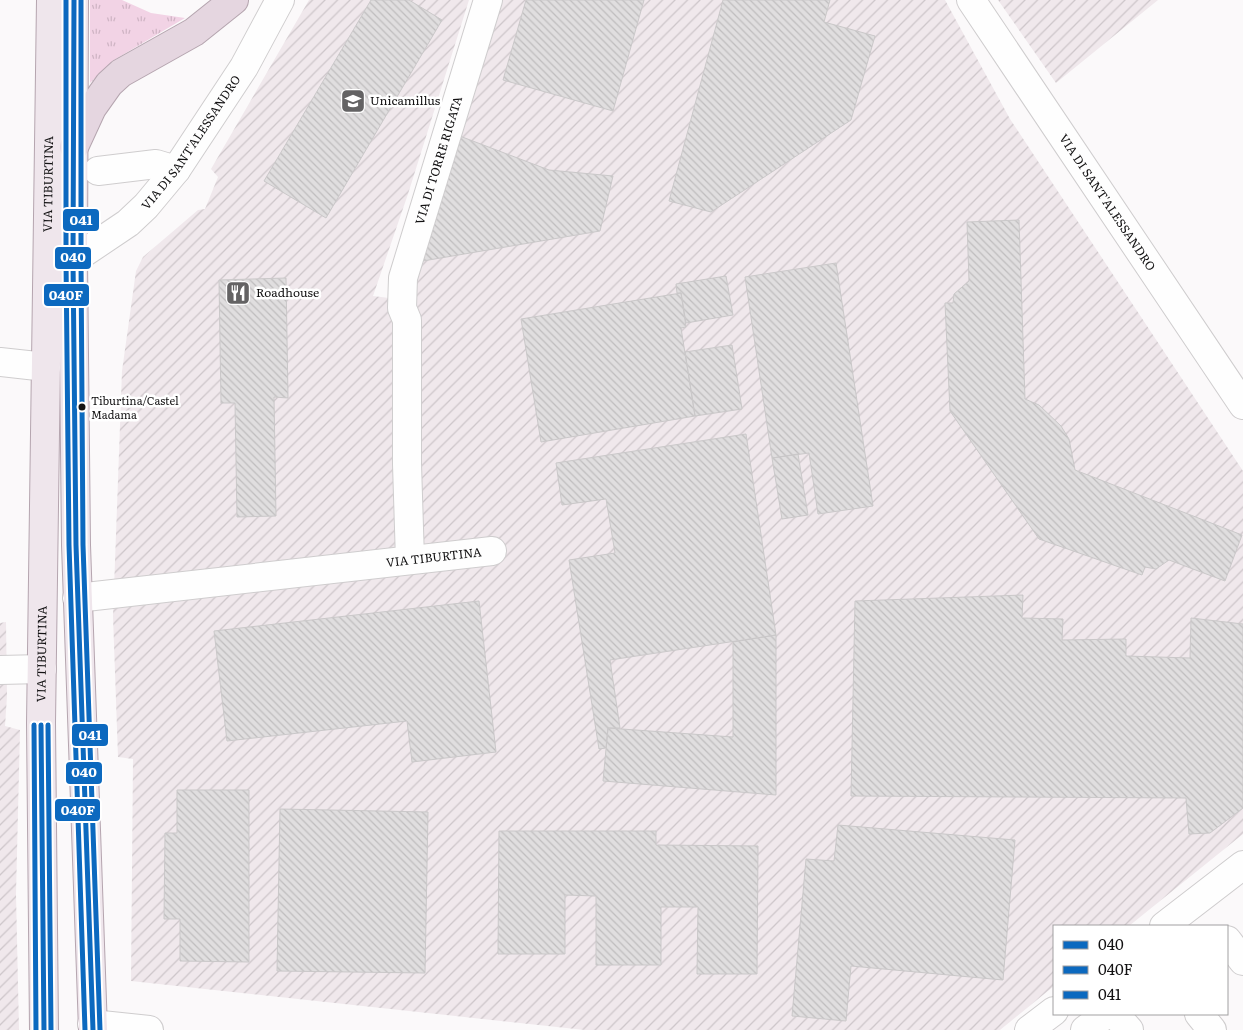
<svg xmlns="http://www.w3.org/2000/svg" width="1243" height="1030" viewBox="0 0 1243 1030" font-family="Literata,serif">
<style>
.industrial{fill:url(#industrial-furrows)}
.grass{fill:url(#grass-tufts)}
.building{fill:url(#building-back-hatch);stroke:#cac8c9}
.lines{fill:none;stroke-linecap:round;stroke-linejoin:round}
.minor-casing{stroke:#cfcdce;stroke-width:30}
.major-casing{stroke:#b5a5af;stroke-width:30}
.highway-casing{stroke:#b5a5af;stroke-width:30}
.minor{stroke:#fefefe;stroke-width:28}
.major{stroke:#efe6ec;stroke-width:28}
.highway{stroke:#e5d6e0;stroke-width:28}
.bus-1-casing{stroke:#fff;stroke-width:9}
.bus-2-casing{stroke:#fff;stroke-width:9}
.bus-3-casing{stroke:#fff;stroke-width:9}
.bus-1{stroke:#0c69bf;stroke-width:5}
.bus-2{stroke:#0c69bf;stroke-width:5}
.bus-3{stroke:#0c69bf;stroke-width:5}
.bus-dot{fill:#131213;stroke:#fff;stroke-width:2}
.labels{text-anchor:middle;stroke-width:5;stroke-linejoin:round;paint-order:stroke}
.bus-label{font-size:11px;fill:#131213;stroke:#fff;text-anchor:start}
.poi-label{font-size:12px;fill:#131213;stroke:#fff;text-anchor:start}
.street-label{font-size:12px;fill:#131213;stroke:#fff}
.line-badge{stroke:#fff;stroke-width:2}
.badge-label{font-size:14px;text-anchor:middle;font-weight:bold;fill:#fff}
</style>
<defs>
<pattern id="industrial-furrows" width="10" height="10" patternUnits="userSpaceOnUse" patternTransform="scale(1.25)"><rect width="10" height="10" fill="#f0e8ec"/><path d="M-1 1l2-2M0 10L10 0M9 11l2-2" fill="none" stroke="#cdc6ca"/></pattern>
<pattern id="grass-tufts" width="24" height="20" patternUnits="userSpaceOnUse" patternTransform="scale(1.25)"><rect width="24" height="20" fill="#f2d3e5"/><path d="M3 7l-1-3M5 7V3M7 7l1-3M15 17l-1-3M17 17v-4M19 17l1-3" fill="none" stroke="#cfb4c4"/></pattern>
<pattern id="building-back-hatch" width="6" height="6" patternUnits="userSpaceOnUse" patternTransform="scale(1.25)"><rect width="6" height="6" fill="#e0dedf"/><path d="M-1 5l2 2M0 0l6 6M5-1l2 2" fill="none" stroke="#bfbdbe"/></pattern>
</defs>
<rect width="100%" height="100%" fill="#fbf9fa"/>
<path class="industrial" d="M 309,0 L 469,0 L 408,194 L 373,296 L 389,298 L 414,276 L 498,0 L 945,0 L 1010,119 L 1243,471 L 1243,834 L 1129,926 L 1054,926 L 1054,986 L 1000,1030 L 585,1030 L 131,981 L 133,759 L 118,757 L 113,616 L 122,371 L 136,271 L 143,257 L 198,210 L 205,209 L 218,177 L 211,169 Z
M 998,0 L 1158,0 L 1056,83 Z
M 6,622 L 7,696 L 5,726 L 20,730 L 16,894 L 19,1030 L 0,1030 L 0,623 Z"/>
<path class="grass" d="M 90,0 L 122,0 L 151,13 L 185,18 L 114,60 L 90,83 Z"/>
<path class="building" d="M 371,0 L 409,0 L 442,20 L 326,218 L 264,181 Z
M 526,0 L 644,0 L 613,111 L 503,80 Z
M 723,0 L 830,0 L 824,22 L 875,36 L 851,120 L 711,212 L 669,201 Z
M 457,135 L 549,170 L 613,176 L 600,231 L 417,262 Z
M 1019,220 L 1025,399 L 1039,405 L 1061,426 L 1069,439 L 1075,470 L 1242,535 L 1225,581 L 1169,560 L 1156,569 L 1145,567 L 1142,575 L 1039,539 L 950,411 L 945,303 L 953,303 L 954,294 L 969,281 L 967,222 Z
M 836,263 L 873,506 L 818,514 L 809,453 L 772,458 L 745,277 Z
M 726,276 L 733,315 L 686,323 L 681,293 L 677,293 L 676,284 Z
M 286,278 L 288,398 L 274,397 L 276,516 L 237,517 L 235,403 L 221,403 L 219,280 Z
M 681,293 L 686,327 L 681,328 L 695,416 L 541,442 L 521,319 Z
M 732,345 L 742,409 L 695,416 L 685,352 Z
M 746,434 L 776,635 L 610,660 L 620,728 L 608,728 L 606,748 L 599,749 L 569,560 L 615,553 L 606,499 L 562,505 L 556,463 Z
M 798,454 L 808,515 L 782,519 L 772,458 Z
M 1023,595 L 1022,618 L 1063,619 L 1062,640 L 1126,639 L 1126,656 L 1190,658 L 1191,618 L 1243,624 L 1243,808 L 1210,833 L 1189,834 L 1186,798 L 851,796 L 855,601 Z
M 479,601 L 496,752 L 412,762 L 407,721 L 227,741 L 214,631 Z
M 776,635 L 776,795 L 603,781 L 608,728 L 733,737 L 733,642 Z
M 177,790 L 249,790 L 249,962 L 180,961 L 180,919 L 164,919 L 165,833 L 177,833 Z
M 280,809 L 428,812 L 425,973 L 277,971 Z
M 838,825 L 1015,840 L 1003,980 L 851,966 L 846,1021 L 792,1016 L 806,859 L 834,861 Z
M 499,831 L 656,831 L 656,845 L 758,846 L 757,974 L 697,974 L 698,907 L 661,907 L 661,965 L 596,965 L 596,896 L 565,895 L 565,954 L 498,954 Z"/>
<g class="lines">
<defs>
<g id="minor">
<path id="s1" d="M 971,0 L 1243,405"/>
<path d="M 98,171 L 156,164 L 176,170"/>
<path id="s2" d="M 73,260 L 128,223 L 146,206 L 176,170 L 244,67 L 280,0"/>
<path d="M 0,362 L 46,367"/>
<path id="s3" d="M 410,560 L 407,464 L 407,320 L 402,308 L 403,278 L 488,0"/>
<path id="s4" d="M 77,598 L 492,551"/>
<path d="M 0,670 L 42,669"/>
<path d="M 1164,926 L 1243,865"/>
<path d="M 1227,940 L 1243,961"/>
<path d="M 1115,1014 L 1129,1030"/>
<path d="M 1199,1014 L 1212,1030"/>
<path d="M 92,1024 L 149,1030"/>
<path d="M 1029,1030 L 1054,1011"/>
<path d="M 1085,1030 L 1106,1014"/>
</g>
<g id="major">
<path d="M 74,0 L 73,260 L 76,545 L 93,1030"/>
<path id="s5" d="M 44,1030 L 41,723 L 51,0"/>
</g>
<path id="highway" d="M 74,147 L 92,108 L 109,84 L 121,73 L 194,32 L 234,0"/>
</defs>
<use href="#minor" class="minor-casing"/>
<use href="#major" class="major-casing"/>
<use href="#highway" class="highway-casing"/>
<use href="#minor" class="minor"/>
<use href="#major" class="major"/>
<use href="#highway" class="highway"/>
<defs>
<path id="bus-1" d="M 74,0 L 73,260 L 76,545 L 93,1030
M 41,725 L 44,1030"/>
<path id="bus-2" d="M 66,0 L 66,260 L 69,545 L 85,1030
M 34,725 L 36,1030"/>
<path id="bus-3" d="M 81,0 L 81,260 L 83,545 L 100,1030
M 48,725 L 51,1030"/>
</defs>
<use href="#bus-1" class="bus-1-casing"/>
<use href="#bus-2" class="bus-2-casing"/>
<use href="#bus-3" class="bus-3-casing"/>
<use href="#bus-1" class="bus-1"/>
<use href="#bus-2" class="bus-2"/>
<use href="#bus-3" class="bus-3"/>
</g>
<defs>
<symbol id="university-square" viewBox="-11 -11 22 22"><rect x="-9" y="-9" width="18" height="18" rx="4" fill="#646364" stroke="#fff"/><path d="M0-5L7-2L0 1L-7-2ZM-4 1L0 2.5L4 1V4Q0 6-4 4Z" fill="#fff"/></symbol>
<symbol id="restaurant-square" viewBox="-11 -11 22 22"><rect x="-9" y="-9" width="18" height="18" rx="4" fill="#646364" stroke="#fff"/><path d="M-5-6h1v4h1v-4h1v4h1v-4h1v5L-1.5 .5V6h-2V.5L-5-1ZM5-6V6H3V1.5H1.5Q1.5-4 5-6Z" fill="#fff"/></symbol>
</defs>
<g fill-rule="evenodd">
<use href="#university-square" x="339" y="87" width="28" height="28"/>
<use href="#restaurant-square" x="224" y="279" width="28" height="28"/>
</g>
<circle class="bus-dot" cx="82" cy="407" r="4.5"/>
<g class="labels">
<g class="bus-label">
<text x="91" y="405">Tiburtina/Castel<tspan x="91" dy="14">Madama</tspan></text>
</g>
<g class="poi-label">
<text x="370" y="105">Unicamillus</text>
<text x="256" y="297">Roadhouse</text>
</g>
<g class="street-label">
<text dy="4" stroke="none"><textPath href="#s2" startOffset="169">VIA DI SANT'ALESSANDRO</textPath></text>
<text dy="4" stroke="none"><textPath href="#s3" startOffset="406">VIA DI TORRE RIGATA</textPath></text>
<text dy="4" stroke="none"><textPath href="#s5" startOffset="846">VIA TIBURTINA</textPath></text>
<text dy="4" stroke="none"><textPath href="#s1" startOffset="244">VIA DI SANT'ALESSANDRO</textPath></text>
<text dy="4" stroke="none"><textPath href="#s4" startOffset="359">VIA TIBURTINA</textPath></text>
<text dy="4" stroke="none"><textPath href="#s5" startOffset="376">VIA TIBURTINA</textPath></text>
</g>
</g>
<g class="line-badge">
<rect x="62" y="208" width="38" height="24" rx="5" fill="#0c69bf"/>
<rect x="54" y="246" width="38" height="24" rx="5" fill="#0c69bf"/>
<rect x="43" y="283" width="47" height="24" rx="5" fill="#0c69bf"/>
<rect x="71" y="723" width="38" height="24" rx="5" fill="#0c69bf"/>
<rect x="65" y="761" width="38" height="24" rx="5" fill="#0c69bf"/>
<rect x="54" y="798" width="47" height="24" rx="5" fill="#0c69bf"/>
</g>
<g class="badge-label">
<text x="81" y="225">041</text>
<text x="73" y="262">040</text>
<text x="66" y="300">040F</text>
<text x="90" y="740">041</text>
<text x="84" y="777">040</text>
<text x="78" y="815">040F</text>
</g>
<rect x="1053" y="925" width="175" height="90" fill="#ffffff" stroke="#a1a0a1"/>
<rect x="1063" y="941" width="25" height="8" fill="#0c69bf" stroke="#a1a0a1"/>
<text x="1098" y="950" font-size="15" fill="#131213">040</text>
<rect x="1063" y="966" width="25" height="8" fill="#0c69bf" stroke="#a1a0a1"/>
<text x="1098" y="975" font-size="15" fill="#131213">040F</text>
<rect x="1063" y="991" width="25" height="8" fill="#0c69bf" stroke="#a1a0a1"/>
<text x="1098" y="1000" font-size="15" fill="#131213">041</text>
</svg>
